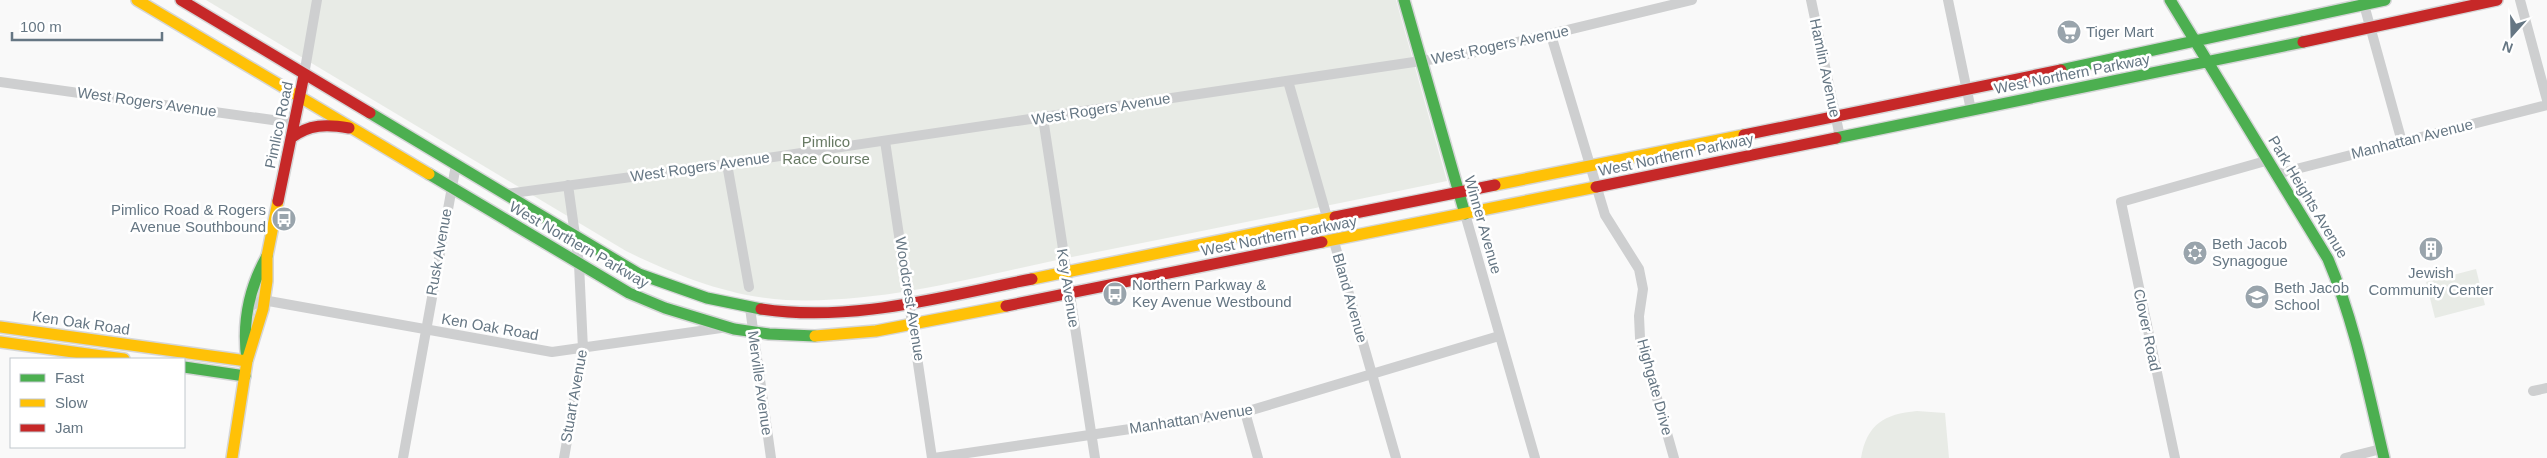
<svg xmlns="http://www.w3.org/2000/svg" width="2547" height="458" viewBox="0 0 2547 458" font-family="Helvetica,sans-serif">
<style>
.green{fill:#e8ebe6}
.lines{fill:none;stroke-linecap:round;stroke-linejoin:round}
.fast-casing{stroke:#d5d6d7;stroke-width:14}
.slow-casing{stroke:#d5d6d7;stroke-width:14}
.jam-casing{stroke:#d5d6d7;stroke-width:14}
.street{stroke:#cecfd0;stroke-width:10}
.fast{stroke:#4caf50;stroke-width:11}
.slow{stroke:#ffc107;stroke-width:11}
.jam{stroke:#c62828;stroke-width:11}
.labels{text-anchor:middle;stroke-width:5;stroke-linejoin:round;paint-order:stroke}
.poi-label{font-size:15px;fill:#657683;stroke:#fff;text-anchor:start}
.street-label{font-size:15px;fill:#657683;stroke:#fff}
.park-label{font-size:15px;fill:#687a64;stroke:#fff}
</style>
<rect width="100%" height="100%" fill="#f9f9f9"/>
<path class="green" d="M 206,0 L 1396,0 L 1447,181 C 1317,208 1187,234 1057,260 C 968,279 878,304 786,300 C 730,297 675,275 626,251 Z
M 2476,269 L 2485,305 L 2435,318 L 2426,282 Z
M 1917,411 L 1945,413 L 1949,458 L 1861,458 C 1867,424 1884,414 1917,411 Z"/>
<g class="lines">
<defs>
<path id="fast" d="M 1404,0 L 1465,214
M 2170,0 L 2328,259 C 2355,323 2368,391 2384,458
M 2061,70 L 2385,0
M 370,113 L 639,274 L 707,298 L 761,309
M 1836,138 L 2303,42
M 429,174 L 629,293 L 665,308 L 734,329 L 769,334 L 815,336
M 247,360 C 242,324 249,288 267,256
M 184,367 L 245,376"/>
<path id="slow" d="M 137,0 L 429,174
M 1495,185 L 1744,135
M 1322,242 L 1596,187
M 1032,279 L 1335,217
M 0,327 L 247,361
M 815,336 L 876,331 L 1006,306
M 0,342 L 124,359
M 232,458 L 247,361 L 263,309 L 267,281 L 267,256 L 278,201"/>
<path id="jam" d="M 181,0 L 370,113
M 2303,42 L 2497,0
M 1744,135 L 2061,70
M 291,138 C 309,124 327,124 349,128
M 1596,187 L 1836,138
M 278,201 L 304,75
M 1335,217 L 1495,185
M 1006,306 L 1322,242
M 761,309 C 852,323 944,296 1032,279"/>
</defs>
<use href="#fast" class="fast-casing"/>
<use href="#slow" class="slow-casing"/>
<use href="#jam" class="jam-casing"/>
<path class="street" d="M 1811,0 L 1840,137
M 1948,0 L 1971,110
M 2520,0 L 2547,100
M 2363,1 L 2402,142
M 1551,35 L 1605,215 L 1639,269 L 1643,289 L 1639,316 L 1640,338 L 1674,458
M 304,75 L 317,0
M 1288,81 L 1396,458
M 0,82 L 294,123
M 1043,118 L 1095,458
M 885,141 L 932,458
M 727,164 L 749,287
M 2277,174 L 2547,105
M 506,194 L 727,164 L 1468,54 L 1692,0
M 1465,214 L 1535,458
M 250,306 L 263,300 L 552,352 L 721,328
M 750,308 L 771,458
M 2533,391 L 2547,388
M 1245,412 L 1258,458
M 403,458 L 456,165
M 564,458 L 583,349 L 579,264 L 568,185
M 934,458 L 1245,412 L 1499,336
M 2175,458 L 2121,202 L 2269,160
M 2345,458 L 2381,449"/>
<use href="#fast" class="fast"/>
<use href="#slow" class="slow"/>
<use href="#jam" class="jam"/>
</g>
<defs>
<symbol id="supermarket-disc" viewBox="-11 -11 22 22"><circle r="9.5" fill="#99a4ac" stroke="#fff"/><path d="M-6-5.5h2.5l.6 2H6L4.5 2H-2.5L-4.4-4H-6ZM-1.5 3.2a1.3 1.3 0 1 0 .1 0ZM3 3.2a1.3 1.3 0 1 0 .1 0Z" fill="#fff"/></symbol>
<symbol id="bus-disc" viewBox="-11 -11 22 22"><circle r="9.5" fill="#99a4ac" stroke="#fff"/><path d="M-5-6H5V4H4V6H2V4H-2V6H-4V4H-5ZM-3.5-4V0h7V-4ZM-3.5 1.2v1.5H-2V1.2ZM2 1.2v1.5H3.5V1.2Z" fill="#fff"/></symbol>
<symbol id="building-disc" viewBox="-11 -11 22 22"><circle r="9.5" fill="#99a4ac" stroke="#fff"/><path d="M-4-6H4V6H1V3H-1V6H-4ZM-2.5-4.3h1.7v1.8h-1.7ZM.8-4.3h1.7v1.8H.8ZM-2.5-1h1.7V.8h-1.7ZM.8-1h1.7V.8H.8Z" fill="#fff"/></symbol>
<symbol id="synagogue-disc" viewBox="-11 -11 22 22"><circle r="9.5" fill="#99a4ac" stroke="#fff"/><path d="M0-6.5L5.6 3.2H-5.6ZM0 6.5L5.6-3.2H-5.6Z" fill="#fff"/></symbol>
<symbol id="school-disc" viewBox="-11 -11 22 22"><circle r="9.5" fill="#99a4ac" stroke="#fff"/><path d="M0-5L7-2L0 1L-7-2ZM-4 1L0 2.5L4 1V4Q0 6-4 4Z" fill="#fff"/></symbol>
</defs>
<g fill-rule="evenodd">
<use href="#supermarket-disc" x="2055" y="18" width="28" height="28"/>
<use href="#bus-disc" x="270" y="205" width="28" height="28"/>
<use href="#building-disc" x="2417" y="235" width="28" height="28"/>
<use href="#synagogue-disc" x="2181" y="239" width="28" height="28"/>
<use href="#bus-disc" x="1101" y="280" width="28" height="28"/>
<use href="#school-disc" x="2243" y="283" width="28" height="28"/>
</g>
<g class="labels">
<g class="poi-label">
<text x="2086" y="37">Tiger Mart</text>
<text x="266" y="215" text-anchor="end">Pimlico Road &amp; Rogers<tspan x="266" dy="17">Avenue Southbound</tspan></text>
<text x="2212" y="249">Beth Jacob<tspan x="2212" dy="17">Synagogue</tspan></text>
<text x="2431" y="278" text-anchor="middle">Jewish<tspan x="2431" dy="17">Community Center</tspan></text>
<text x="1132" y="290">Northern Parkway &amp;<tspan x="1132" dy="17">Key Avenue Westbound</tspan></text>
<text x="2274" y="293">Beth Jacob<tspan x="2274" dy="17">School</tspan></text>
</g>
<g class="street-label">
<text transform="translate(1500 45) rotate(-12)" y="5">West Rogers Avenue</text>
<text transform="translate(1825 68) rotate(78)" y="5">Hamlin Avenue</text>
<text transform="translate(2072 74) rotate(-11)" y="5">West Northern Parkway</text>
<text transform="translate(147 102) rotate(8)" y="5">West Rogers Avenue</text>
<text transform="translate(1101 109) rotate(-9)" y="5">West Rogers Avenue</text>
<text transform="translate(279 125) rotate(-78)" y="5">Pimlico Road</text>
<text transform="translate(2412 139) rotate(-14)" y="5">Manhattan Avenue</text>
<text transform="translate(1676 155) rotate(-12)" y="5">West Northern Parkway</text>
<text transform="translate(700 167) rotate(-8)" y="5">West Rogers Avenue</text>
<text transform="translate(2308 197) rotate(59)" y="5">Park Heights Avenue</text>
<text transform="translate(1483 225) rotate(74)" y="5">Winner Avenue</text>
<text transform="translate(1279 236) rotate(-11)" y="5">West Northern Parkway</text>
<text transform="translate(579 245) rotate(30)" y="5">West Northern Parkway</text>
<text transform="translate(439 252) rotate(-80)" y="5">Rusk Avenue</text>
<text transform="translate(1068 288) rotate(81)" y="5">Key Avenue</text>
<text transform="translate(1350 298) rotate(74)" y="5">Bland Avenue</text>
<text transform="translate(910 299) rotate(81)" y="5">Woodcrest Avenue</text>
<text transform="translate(81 323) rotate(8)" y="5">Ken Oak Road</text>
<text transform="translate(490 327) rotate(10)" y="5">Ken Oak Road</text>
<text transform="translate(2147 330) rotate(78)" y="5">Clover Road</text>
<text transform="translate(760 383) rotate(82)" y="5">Merville Avenue</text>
<text transform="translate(1655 387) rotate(75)" y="5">Highgate Drive</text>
<text transform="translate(574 396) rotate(-80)" y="5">Stuart Avenue</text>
<text transform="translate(1191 419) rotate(-9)" y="5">Manhattan Avenue</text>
</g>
<g class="park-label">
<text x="826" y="147">Pimlico<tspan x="826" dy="17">Race Course</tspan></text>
</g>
</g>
<rect x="10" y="358" width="175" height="90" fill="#ffffff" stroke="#c1c8cd"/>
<rect x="20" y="374" width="25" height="8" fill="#4caf50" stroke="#c1c8cd"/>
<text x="55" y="383" font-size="15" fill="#657683">Fast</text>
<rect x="20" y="399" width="25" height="8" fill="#ffc107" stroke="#c1c8cd"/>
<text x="55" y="408" font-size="15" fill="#657683">Slow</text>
<rect x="20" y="424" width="25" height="8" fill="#c62828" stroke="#c1c8cd"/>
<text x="55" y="433" font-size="15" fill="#657683">Jam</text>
<g transform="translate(2512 35) rotate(200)" stroke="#ffffff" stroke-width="4" paint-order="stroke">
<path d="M0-4L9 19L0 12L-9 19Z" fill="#657683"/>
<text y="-8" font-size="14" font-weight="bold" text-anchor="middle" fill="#657683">N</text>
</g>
<path d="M12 32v8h150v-8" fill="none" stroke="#657683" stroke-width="2.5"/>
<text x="20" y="32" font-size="15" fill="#657683" stroke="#ffffff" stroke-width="4" paint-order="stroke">100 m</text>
</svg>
